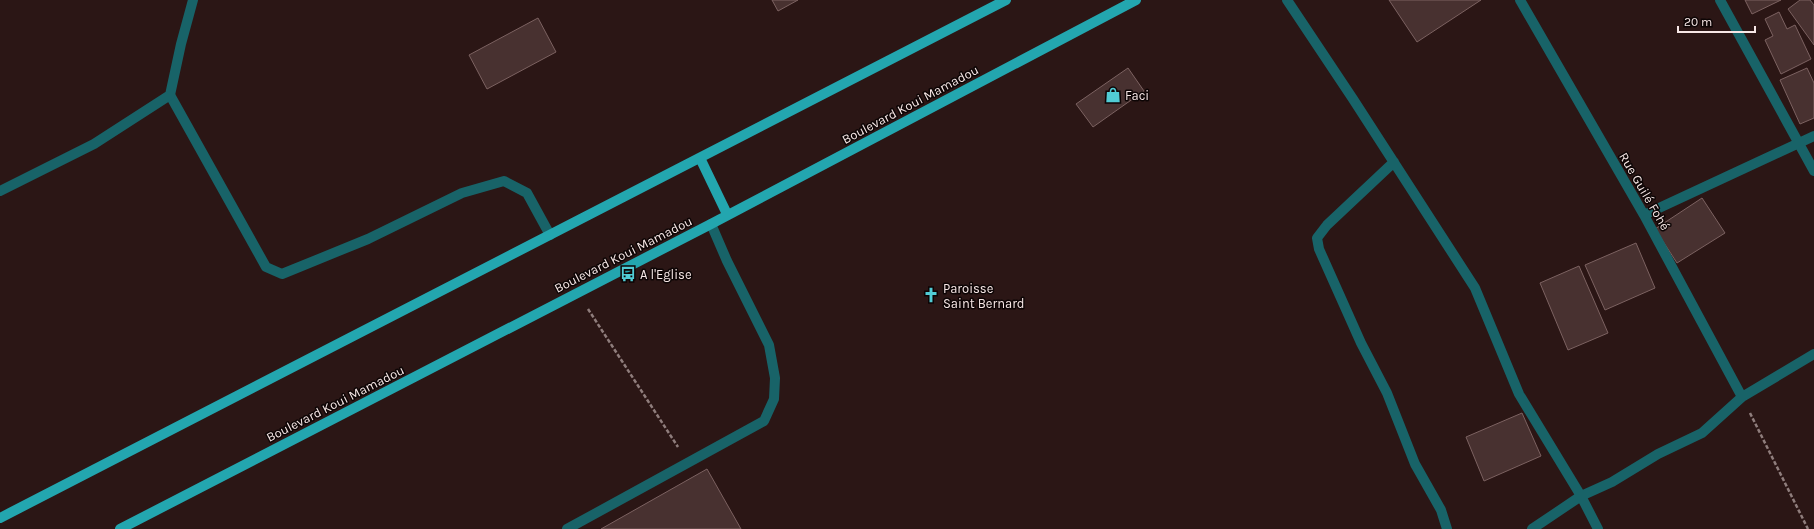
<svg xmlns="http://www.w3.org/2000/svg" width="1814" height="529" viewBox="0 0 1814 529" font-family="Karla,sans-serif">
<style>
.building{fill:#483130;stroke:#7c6261}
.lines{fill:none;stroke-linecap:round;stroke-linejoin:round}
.path{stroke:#8f7d7c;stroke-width:2.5;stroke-dasharray:4 2;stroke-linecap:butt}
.lane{stroke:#186368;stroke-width:10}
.street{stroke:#186368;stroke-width:10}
.primary{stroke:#23a6af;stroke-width:10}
.labels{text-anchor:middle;stroke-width:3;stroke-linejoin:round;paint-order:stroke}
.poi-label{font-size:13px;fill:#f7e7e6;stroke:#0d0505;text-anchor:start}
.street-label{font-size:13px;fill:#f7e7e6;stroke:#0d0505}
</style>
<rect width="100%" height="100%" fill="#2b1615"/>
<path class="building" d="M 772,0 L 798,0 L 778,11 Z
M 1389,0 L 1481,0 L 1417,42 Z
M 1745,0 L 1781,0 L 1752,14 Z
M 1800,0 L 1810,0 L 1814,5 L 1814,45 L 1788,9 Z
M 1779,12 L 1787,29 L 1795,25 L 1811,59 L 1781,74 L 1765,40 L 1773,36 L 1765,19 Z
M 538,18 L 556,52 L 487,89 L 469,55 Z
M 1128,68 L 1144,91 L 1093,127 L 1076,104 Z
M 1807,68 L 1814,83 L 1814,118 L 1800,124 L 1780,80 Z
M 1702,198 L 1725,233 L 1677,263 L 1655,229 Z
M 1636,243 L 1655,288 L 1605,310 L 1585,265 Z
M 1579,266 L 1608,333 L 1568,350 L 1540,283 Z
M 1522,413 L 1541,456 L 1484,481 L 1466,437 Z
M 707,469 L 741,529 L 601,529 Z"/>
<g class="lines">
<path class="path" d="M 588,309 L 678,447
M 1750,413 L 1808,529"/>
<path class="lane" d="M 170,95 L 266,267 L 282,274 L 368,239 L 462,193 L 504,181 L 527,193 L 550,235
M 567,529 L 764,421 L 774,399 L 775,378 L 769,345 L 727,261 L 711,224"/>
<path class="street" d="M 1287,0 L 1353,99 L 1475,288 L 1519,394 L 1581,496 L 1598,529
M 1520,0 L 1644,215 L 1742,397
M 1720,0 L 1814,171
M 1394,162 L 1327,225 L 1317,238 L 1319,249 L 1361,343 L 1387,393 L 1415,464 L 1441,510 L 1447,529
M 0,191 L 94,144 L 170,95 L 181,44 L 193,0
M 1644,215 L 1814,136
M 1532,529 L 1581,496 L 1612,482 L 1658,454 L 1702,433 L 1742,397 L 1814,354"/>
<path class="primary" d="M 700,158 L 727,214
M 0,518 L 1006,0
M 120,529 L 711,224 L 1136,0"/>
</g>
<defs>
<symbol id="shop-bare" viewBox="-9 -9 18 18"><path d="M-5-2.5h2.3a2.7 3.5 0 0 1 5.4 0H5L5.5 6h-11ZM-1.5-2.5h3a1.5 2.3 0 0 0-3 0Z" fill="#51ccd5" stroke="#0d0505" stroke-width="2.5" paint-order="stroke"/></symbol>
<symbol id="bus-bare" viewBox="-9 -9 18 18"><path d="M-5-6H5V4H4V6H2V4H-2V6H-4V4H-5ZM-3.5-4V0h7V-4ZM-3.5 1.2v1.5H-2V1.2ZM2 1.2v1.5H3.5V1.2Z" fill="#51ccd5" stroke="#0d0505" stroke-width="2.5" paint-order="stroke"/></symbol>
<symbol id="church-bare" viewBox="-9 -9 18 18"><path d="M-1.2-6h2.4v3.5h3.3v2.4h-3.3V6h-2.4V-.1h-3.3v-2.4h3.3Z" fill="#51ccd5" stroke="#0d0505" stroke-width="2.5" paint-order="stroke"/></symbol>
</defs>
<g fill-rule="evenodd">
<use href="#shop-bare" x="1102" y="84" width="22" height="22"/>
<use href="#bus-bare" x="617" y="263" width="22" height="22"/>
<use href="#church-bare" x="920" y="284" width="22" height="22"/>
</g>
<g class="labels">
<g class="poi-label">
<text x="1125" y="100">Faci</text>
<text x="640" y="279">A l'Eglise</text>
<text x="943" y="293">Paroisse<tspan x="943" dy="15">Saint Bernard</tspan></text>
</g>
<g class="street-label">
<text transform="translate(910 104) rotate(-28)" y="5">Boulevard Koui Mamadou</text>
<text transform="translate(1645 191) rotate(60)" y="5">Rue Guilé Fohé</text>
<text transform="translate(623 254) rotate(-27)" y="5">Boulevard Koui Mamadou</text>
<text transform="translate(335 403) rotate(-27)" y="5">Boulevard Koui Mamadou</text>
</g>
</g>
<path d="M1678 26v6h77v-6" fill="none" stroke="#f7e7e6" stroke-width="2"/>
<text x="1684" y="26" font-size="12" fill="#f7e7e6" stroke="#0d0505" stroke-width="3" paint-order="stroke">20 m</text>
</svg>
